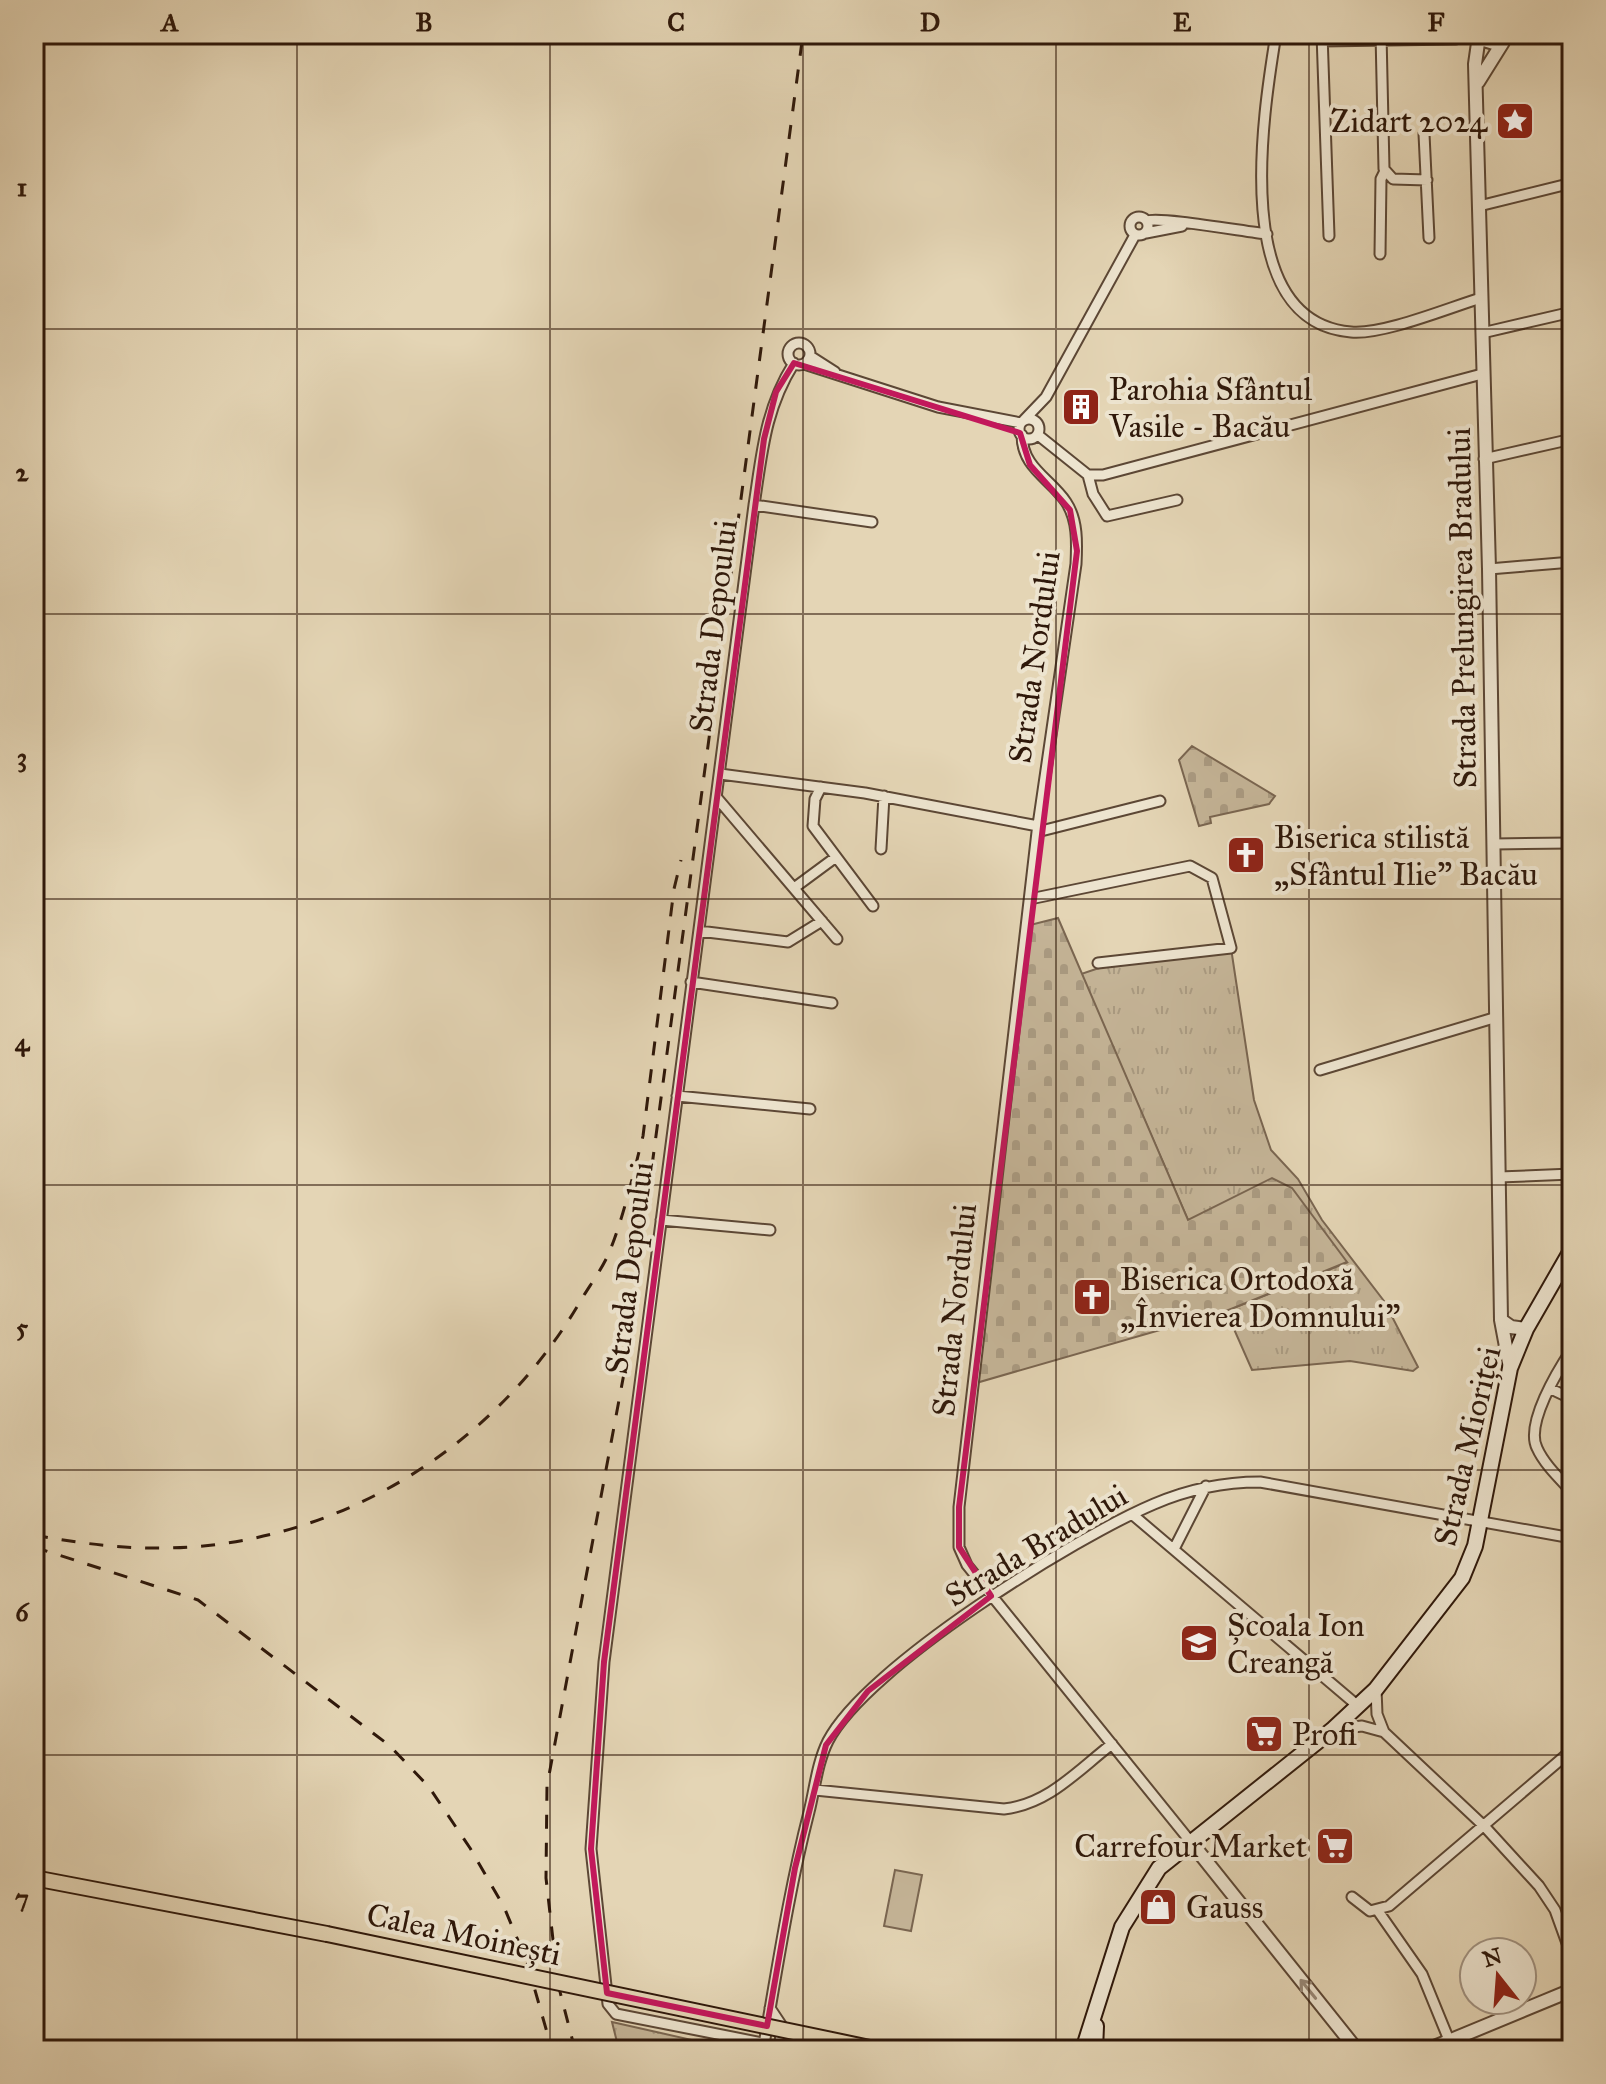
<svg xmlns="http://www.w3.org/2000/svg" width="1606" height="2084" viewBox="0 0 1606 2084" font-family="'IM FELL Great Primer',serif">
<style>
.grass{fill:url(#grass-tufts);stroke:#7a6651;stroke-width:2}
.cemetery{fill:url(#cemetery-stones);stroke:#7a6651;stroke-width:2}
.pitch{fill:#c5b598;stroke:#7a6651;stroke-width:2}
.lines{fill:none;stroke-linecap:round;stroke-linejoin:round}
.minor-casing{stroke:#5c4735;stroke-width:13}
.tertiary-casing{stroke:#5c4735;stroke-width:16}
.secondary-casing{stroke:#2f180a;stroke-width:18}
.primary-casing{stroke:#2f180a;stroke-width:18}
.minor{stroke:#ede4cf;stroke-width:9}
.tertiary{stroke:#ede4cf;stroke-width:12}
.secondary{stroke:#ede4cf;stroke-width:14}
.primary{stroke:#e4d5b5;stroke-width:14}
.rail{stroke:#2f180a;stroke-width:3;stroke-dasharray:14 14;stroke-linecap:butt}
.primary-bridge-casing{stroke:#2f180a;stroke-width:18;stroke-linecap:butt}
.primary-bridge{stroke:#e4d5b5;stroke-width:14}
.oneway{stroke:#988876}
.marked{fill:none;stroke:#c2185b;stroke-width:6;stroke-linejoin:round}
.grid{fill:none;stroke:#2f180a;stroke-width:2;stroke-opacity:0.55}
.labels{text-anchor:middle;stroke-width:8;stroke-linejoin:round;paint-order:stroke}
.poi-label{font-size:32px;fill:#2f180a;stroke:#ede4cf;text-anchor:start}
.street-label{font-size:32px;fill:#2f180a;stroke:#ede4cf}
.neatline{fill:none;stroke:#2f180a;stroke-width:3}
.grid-label{font-size:26px;text-anchor:middle;font-weight:bold;fill:#2f180a}
</style>
<defs>
<pattern id="grass-tufts" width="24" height="20" patternUnits="userSpaceOnUse" patternTransform="scale(2)"><rect width="24" height="20" fill="#c5b598"/><path d="M3 7l-1-3M5 7V3M7 7l1-3M15 17l-1-3M17 17v-4M19 17l1-3" fill="none" stroke="#aa9b82"/></pattern>
<pattern id="cemetery-stones" width="16" height="16" patternUnits="userSpaceOnUse" patternTransform="scale(2)"><rect width="16" height="16" fill="#c5b598"/><path d="M2 7V4a2 2 0 0 1 4 0v3zM10 15v-3a2 2 0 0 1 4 0v3z" fill="#aa9b82"/></pattern>
</defs>
<rect width="100%" height="100%" fill="#e4d5b5"/>
<filter id="stains"><feTurbulence type="fractalNoise" baseFrequency=".0025" numOctaves="4"/><feColorMatrix values="0 0 0 0 .2 0 0 0 0 .09 0 0 0 0 .02 0 0 0 .5 -.17"/></filter>
<radialGradient id="worn" r=".72"><stop offset=".6" stop-color="#630" stop-opacity="0"/><stop offset="1" stop-color="#630" stop-opacity=".3"/></radialGradient>
<path class="grass" d="M 1231,948 L 1254,1100 L 1271,1150 L 1298,1179 L 1322,1220 L 1384,1301 L 1418,1367 L 1413,1371 L 1350,1361 L 1252,1370 L 1226,1311 L 1346,1263 L 1188,1220 L 1081,974 L 1099,968 L 1098,963 Z
M 612,2022 L 692,2040 L 694,2050 L 619,2050 Z"/>
<path class="cemetery" d="M 1192,746 L 1275,796 L 1269,804 L 1210,817 L 1211,823 L 1199,826 L 1179,760 Z
M 1058,918 L 1188,1220 L 1272,1178 L 1292,1188 L 1347,1262 L 1226,1311 L 976,1383 L 1030,925 Z"/>
<path class="pitch" d="M 895,1870 L 922,1875 L 911,1931 L 884,1926 Z"/>
<g class="lines">
<defs>
<path id="minor" d="M 1276,34 C 1263,114 1229,322 1351,332 C 1383,335 1448,308 1481,298
M 1322,34 L 1329,236
M 1381,34 L 1384,169 L 1393,179 L 1427,180
M 1322,41 L 1456,39 L 1478,34
M 1424,134 L 1429,238
M 1479,206 L 1572,183
M1130 226a9 9 0 1 1 18 0a9 9 0 1 1-18 0Z
M 1147,221 C 1157,216 1247,232 1267,234
M 1146,233 L 1182,226
M 1380,254 L 1381,179 L 1385,171
M 1482,333 L 1572,312
M788 354a11 11 0 1 1 22 0a11 11 0 1 1-22 0Z
M 810,356 L 835,372
M 794,363 C 765,409 762,453 754,505 L 604,1662 L 591,1849 L 608,2004 L 616,2014 L 798,2050
M 804,364 L 938,407 L 1021,423
M1019 429a10 10 0 1 1 20 0a10 10 0 1 1-20 0Z
M 1024,420 L 1046,397 L 1135,235
M 1022,435 C 1022,468 1050,478 1066,502 C 1078,520 1077,543 1076,564 L 1037,832 L 959,1507 L 959,1547 L 967,1565 L 1190,1841
M 1038,435 L 1088,475
M 1484,459 L 1572,439
M 1088,475 L 1103,475 L 1482,374
M 1088,475 L 1093,494 L 1107,516 L 1177,500
M 754,505 L 872,522
M 1489,569 L 1572,562
M 720,774 L 865,793 L 1038,826
M 821,787 L 815,799 L 813,826 L 873,906
M 717,798 L 837,939
M 1037,832 L 1160,801
M 1494,844 L 1572,843
M 881,849 L 884,796
M 794,888 L 836,857
M 1030,899 L 1190,866 L 1212,878 L 1231,948 L 1098,963
M 699,931 L 788,942 L 822,921
M 691,982 L 832,1003
M 1320,1070 L 1497,1017
M 677,1096 L 810,1109
M 1499,1177 L 1572,1174
M 661,1220 L 770,1230
M 1572,1349 C 1558,1370 1525,1424 1537,1448 C 1544,1464 1560,1479 1572,1492
M 1551,1389 L 1572,1399
M 1133,1515 L 1358,1706
M 1174,1549 L 1206,1486
M 1376,1689 L 1377,1714 L 1384,1732 L 1485,1827 L 1539,1886 L 1555,1910 L 1572,1957
M 1337,1729 L 1362,1726 L 1384,1732
M 815,1790 L 1004,1809 C 1049,1804 1078,1770 1112,1744
M 1352,1897 L 1370,1911 L 1389,1906 L 1572,1750
M 1378,1911 L 1422,1974 L 1449,2040
M 770,2008 L 782,2026 L 779,2050
M 763,2050 C 777,1970 789,1890 809,1812 C 815,1788 817,1763 828,1741 C 866,1667 1074,1538 1154,1504 C 1189,1489 1222,1482 1260,1482 L 1572,1538"/>
<path id="tertiary" d="M 1478,34 L 1484,40 L 1497,44 L 1513,34
M 1479,36 L 1475,64 L 1489,569 L 1501,1320 L 1510,1368
M 1478,82 L 1503,42
M 1501,1320 L 1511,1327 L 1526,1329
M 1190,1841 L 1357,2050
M 1427,2050 L 1572,1990"/>
<path id="secondary" d="M 1083,2050 L 1122,1927 L 1159,1868 L 1332,1730 L 1376,1689 L 1462,1578 L 1475,1546 L 1510,1368 L 1526,1329 L 1572,1249
M 1095,2050 L 1096,2026"/>
<path id="primary" d="M 34,1878 L 327,1934"/>
</defs>
<use href="#minor" class="minor-casing"/>
<use href="#tertiary" class="tertiary-casing"/>
<use href="#secondary" class="secondary-casing"/>
<use href="#primary" class="primary-casing"/>
<use href="#minor" class="minor"/>
<use href="#tertiary" class="tertiary"/>
<use href="#secondary" class="secondary"/>
<use href="#primary" class="primary"/>
<path class="rail" d="M 34,1535 C 78,1543 122,1549 167,1548 C 338,1545 496,1447 581,1300 C 590,1285 602,1269 609,1253 C 624,1216 633,1175 643,1136 L 674,889 L 681,860
M 34,1547 L 198,1600 L 390,1746 L 429,1787 L 470,1848 L 504,1907 L 527,1962 L 552,2050
M 575,2050 L 558,1984 L 546,1878 L 547,1786 L 625,1368 L 803,34"/>
<defs>
<path id="primary-bridge" d="M 327,1934 L 870,2048"/>
</defs>
<use href="#primary-bridge" class="primary-bridge-casing"/>
<use href="#primary-bridge" class="primary-bridge"/>
</g>
<defs><path id="oneway-shaft" d="M-6 0H5M1.5-3L5.5 0L1.5 3" fill="none" stroke-width="1.6" stroke-linecap="round" stroke-linejoin="round" transform="scale(2)"/></defs>
<use class="oneway" href="#oneway-shaft" transform="translate(1308 1989) rotate(-129)"/>
<path class="marked" d="M 794,363 L 1020,433 L 1030,465 L 1070,510 L 1077,551 L 959,1507 L 959,1547 L 991,1596 L 868,1691 L 826,1745 L 795,1868 L 767,2026 L 607,1993 L 591,1849 L 604,1662 L 764,439 L 776,392 Z"/>
<path class="grid" d="M 297,34 L 297,2050M 550,34 L 550,2050M 803,34 L 803,2050M 1056,34 L 1056,2050M 1309,34 L 1309,2050M 34,329 L 1572,329M 34,614 L 1572,614M 34,899 L 1572,899M 34,1185 L 1572,1185M 34,1470 L 1572,1470M 34,1755 L 1572,1755"/>
<defs>
<symbol id="sight-square" viewBox="-11 -11 22 22"><rect x="-9" y="-9" width="18" height="18" rx="4" fill="#8f2418" stroke="#ede4cf"/><path d="M0-6L1.8-2.2L6-1.7L2.9 1.2L3.7 5.4L0 3.3L-3.7 5.4L-2.9 1.2L-6-1.7L-1.8-2.2Z" fill="#fff"/></symbol>
<symbol id="building-square" viewBox="-11 -11 22 22"><rect x="-9" y="-9" width="18" height="18" rx="4" fill="#8f2418" stroke="#ede4cf"/><path d="M-4-6H4V6H1V3H-1V6H-4ZM-2.5-4.3h1.7v1.8h-1.7ZM.8-4.3h1.7v1.8H.8ZM-2.5-1h1.7V.8h-1.7ZM.8-1h1.7V.8H.8Z" fill="#fff"/></symbol>
<symbol id="church-square" viewBox="-11 -11 22 22"><rect x="-9" y="-9" width="18" height="18" rx="4" fill="#8f2418" stroke="#ede4cf"/><path d="M-1.2-6h2.4v3.5h3.3v2.4h-3.3V6h-2.4V-.1h-3.3v-2.4h3.3Z" fill="#fff"/></symbol>
<symbol id="school-square" viewBox="-11 -11 22 22"><rect x="-9" y="-9" width="18" height="18" rx="4" fill="#8f2418" stroke="#ede4cf"/><path d="M0-5L7-2L0 1L-7-2ZM-4 1L0 2.5L4 1V4Q0 6-4 4Z" fill="#fff"/></symbol>
<symbol id="supermarket-square" viewBox="-11 -11 22 22"><rect x="-9" y="-9" width="18" height="18" rx="4" fill="#8f2418" stroke="#ede4cf"/><path d="M-6-5.5h2.5l.6 2H6L4.5 2H-2.5L-4.4-4H-6ZM-1.5 3.2a1.3 1.3 0 1 0 .1 0ZM3 3.2a1.3 1.3 0 1 0 .1 0Z" fill="#fff"/></symbol>
<symbol id="shop-square" viewBox="-11 -11 22 22"><rect x="-9" y="-9" width="18" height="18" rx="4" fill="#8f2418" stroke="#ede4cf"/><path d="M-5-2.5h2.3a2.7 3.5 0 0 1 5.4 0H5L5.5 6h-11ZM-1.5-2.5h3a1.5 2.3 0 0 0-3 0Z" fill="#fff"/></symbol>
</defs>
<g fill-rule="evenodd">
<use href="#sight-square" x="1493" y="99" width="44" height="44"/>
<use href="#building-square" x="1059" y="385" width="44" height="44"/>
<use href="#church-square" x="1224" y="833" width="44" height="44"/>
<use href="#church-square" x="1070" y="1275" width="44" height="44"/>
<use href="#school-square" x="1177" y="1621" width="44" height="44"/>
<use href="#supermarket-square" x="1242" y="1712" width="44" height="44"/>
<use href="#supermarket-square" x="1313" y="1824" width="44" height="44"/>
<use href="#shop-square" x="1136" y="1885" width="44" height="44"/>
</g>
<g class="labels">
<g class="poi-label">
<text x="1487" y="132" text-anchor="end">Zidart 2024</text>
<text x="1109" y="400">Parohia Sfântul<tspan x="1109" dy="37">Vasile - Bacău</tspan></text>
<text x="1274" y="848">Biserica stilistă<tspan x="1274" dy="37">„Sfântul Ilie” Bacău</tspan></text>
<text x="1120" y="1290">Biserica Ortodoxă<tspan x="1120" dy="37">„Învierea Domnului”</tspan></text>
<text x="1227" y="1636">Școala Ion<tspan x="1227" dy="37">Creangă</tspan></text>
<text x="1292" y="1745">Profi</text>
<text x="1307" y="1857" text-anchor="end">Carrefour Market</text>
<text x="1186" y="1918">Gauss</text>
</g>
<g class="street-label">
<text transform="translate(1462 608) rotate(-91)" y="11">Strada Prelungirea Bradului</text>
<text transform="translate(713 626) rotate(-83)" y="11">Strada Depoului</text>
<text transform="translate(1034 657) rotate(-82)" y="11">Strada Nordului</text>
<text transform="translate(629 1268) rotate(-83)" y="11">Strada Depoului</text>
<text transform="translate(954 1310) rotate(-84)" y="11">Strada Nordului</text>
<text transform="translate(1467 1446) rotate(-77)" y="11">Strada Mioriței</text>
<text transform="translate(1036 1545) rotate(-31)" y="11">Strada Bradului</text>
<text transform="translate(464 1934) rotate(12)" y="11">Calea Moinești</text>
</g>
</g>
<rect width="1606" height="2084" fill="none" stroke="#e4d5b5" stroke-width="88"/>
<g transform="translate(1498 1976) rotate(343)"><circle r="38" fill="#ede4cf" stroke="#a19280" stroke-width="2"/>
<path d="M0-6L14 30L0 20L-14 30Z" fill="#8f2418"/>
<text y="-12" font-size="22" font-weight="bold" text-anchor="middle" fill="#2f180a">N</text>
</g>
<rect x="44" y="44" width="1518" height="1996" class="neatline"/>
<g class="grid-label">
<text x="170" y="31">A</text>
<text x="424" y="31">B</text>
<text x="676" y="31">C</text>
<text x="930" y="31">D</text>
<text x="1182" y="31">E</text>
<text x="1436" y="31">F</text>
<text x="22" y="196">1</text>
<text x="22" y="481">2</text>
<text x="22" y="766">3</text>
<text x="22" y="1051">4</text>
<text x="22" y="1336">5</text>
<text x="22" y="1621">6</text>
<text x="22" y="1907">7</text>
</g>
<rect width="100%" height="100%" filter="url(#stains)"/>
<rect width="100%" height="100%" fill="url(#worn)"/>
</svg>
